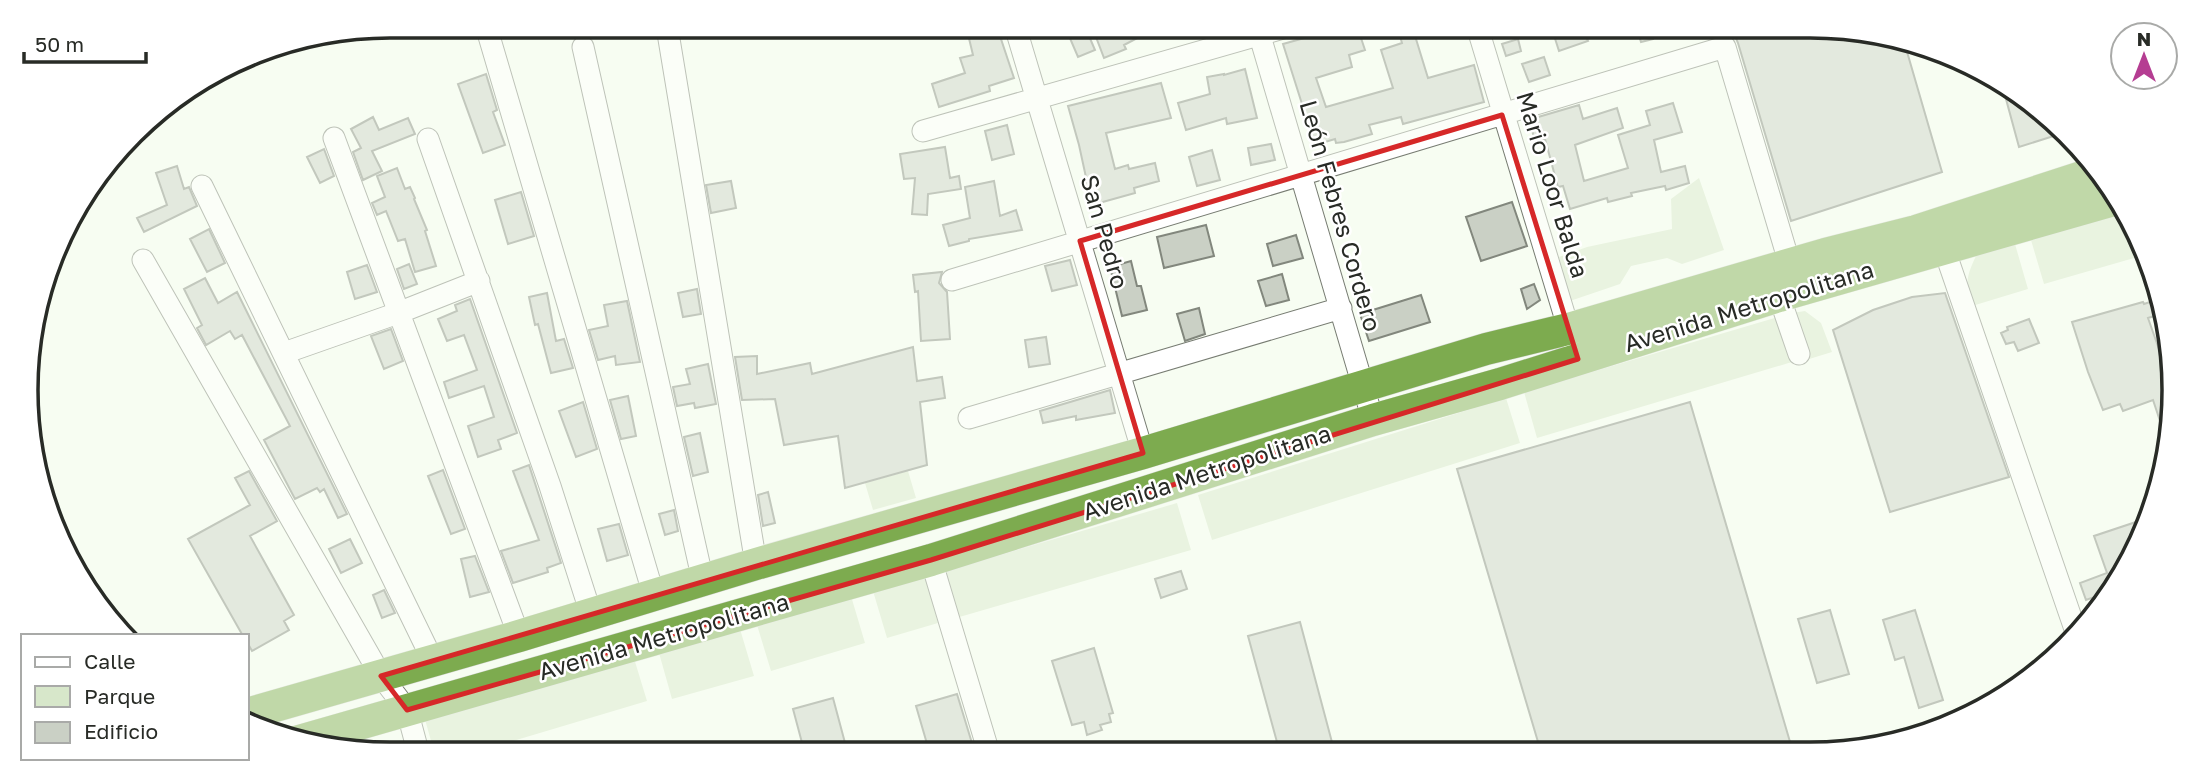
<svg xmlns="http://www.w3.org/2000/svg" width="2200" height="781" viewBox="0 0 2200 781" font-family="'Golos Text',sans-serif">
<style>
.green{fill:#d7e7ca}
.building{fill:#cad0c5;stroke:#82877d;stroke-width:2}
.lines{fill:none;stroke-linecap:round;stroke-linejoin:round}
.minor-casing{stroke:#777c72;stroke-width:23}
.highway-casing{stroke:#d8d9d8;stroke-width:33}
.minor{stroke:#fff;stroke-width:21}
.highway{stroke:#7dab4f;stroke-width:32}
.marked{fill:none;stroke:#d62828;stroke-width:5;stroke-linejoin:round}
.labels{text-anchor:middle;stroke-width:5;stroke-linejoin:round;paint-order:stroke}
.street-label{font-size:24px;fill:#282b26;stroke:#fff}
.rim{fill:none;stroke:#282b26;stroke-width:3.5}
</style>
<rect width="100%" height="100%" fill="#f7fdf2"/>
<path class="green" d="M 1699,178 L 1724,250 L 1682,264 L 1667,258 L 1631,266 L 1620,284 L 1570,301 L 1559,257 L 1587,247 L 1672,229 L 1671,199 Z
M 2126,212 L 2141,256 L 2044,284 L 2031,240 Z
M 2015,244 L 2028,289 L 1972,306 C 1965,284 1966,277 1976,256 Z
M 1805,311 L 1821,323 L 1832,352 L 1806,360 L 1792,313 Z
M 1778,317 L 1792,362 L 1537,438 L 1524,392 Z
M 1506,398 L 1520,443 L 1212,540 L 1198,495 Z
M 908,471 L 916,498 L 873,510 L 865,483 Z
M 1177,503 L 1191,550 L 956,618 L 942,572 Z
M 925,576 L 938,623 L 887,638 L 873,591 Z
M 851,596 L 865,643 L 771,671 L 757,625 Z
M 740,629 L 754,676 L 672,699 L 659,653 Z
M 633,655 L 647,701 L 466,755 L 435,755 L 424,716 Z"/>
<path class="building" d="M 966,26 L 1000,26 L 1003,38 L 1001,39 L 1014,78 L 989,86 L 990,91 L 939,107 L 932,84 L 965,73 L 960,58 L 973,55 Z
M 1122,26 L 1160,26 L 1124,45 L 1126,49 L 1104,58 L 1096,37 Z
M 1347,26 L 1357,26 L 1365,50 L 1349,55 L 1352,67 L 1316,78 L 1326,107 L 1393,88 L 1381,50 L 1402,43 L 1398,29 L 1407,26 L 1412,26 L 1428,78 L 1474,65 L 1484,102 L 1403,124 L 1401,117 L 1369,125 L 1372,134 L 1344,142 L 1336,143 L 1335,139 L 1315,145 L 1283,44 Z
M 1551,26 L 1617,26 L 1617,29 L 1587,39 L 1588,41 L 1559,51 Z
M 1636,26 L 1649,26 L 1653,39 L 1641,42 Z
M 1731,26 L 1810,26 L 1903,38 L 1942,172 L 1791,221 L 1738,43 Z
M 1086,29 L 1095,50 L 1078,57 L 1069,36 Z
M 1518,39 L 1521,51 L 1506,56 L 1502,44 Z
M 1544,57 L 1550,75 L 1529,82 L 1522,64 Z
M 1245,69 L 1257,118 L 1227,124 L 1226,118 L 1186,130 L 1178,103 L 1210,94 L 1207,77 L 1224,74 L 1224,75 Z
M 486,74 L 497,110 L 493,112 L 505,145 L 483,153 L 458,84 Z
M 1161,83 L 1171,118 L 1106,133 L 1115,169 L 1128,165 L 1129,169 L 1155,163 L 1159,181 L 1134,188 L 1135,193 L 1092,205 L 1079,145 L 1068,106 Z
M 2003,88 L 2031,101 L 2060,134 L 2019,147 Z
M 1673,103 L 1682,132 L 1654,140 L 1661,172 L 1685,166 L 1689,183 L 1666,190 L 1665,186 L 1631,193 L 1632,196 L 1608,202 L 1607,198 L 1570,209 L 1563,186 L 1558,187 L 1545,139 L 1536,142 L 1528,120 L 1579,105 L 1583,119 L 1617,108 L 1623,128 L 1575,145 L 1584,181 L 1628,168 L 1618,135 L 1650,125 L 1646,111 Z
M 373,117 L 379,130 L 408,118 L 415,134 L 372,151 L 382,171 L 363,180 L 353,152 L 361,148 L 351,129 Z
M 1007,125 L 1014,154 L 992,160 L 985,131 Z
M 1271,144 L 1275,160 L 1251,165 L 1248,148 Z
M 945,147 L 950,178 L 959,176 L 961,189 L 928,194 L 927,215 L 912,214 L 915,178 L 904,179 L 900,154 Z
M 324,149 L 334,176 L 320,183 L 307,157 Z
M 1212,150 L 1220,180 L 1197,186 L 1189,157 Z
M 177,166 L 184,189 L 189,187 L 197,206 L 144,232 L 137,218 L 167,205 L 156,173 Z
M 397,168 L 405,189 L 410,187 L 415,198 L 414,199 L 427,230 L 425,231 L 436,266 L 415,272 L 405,239 L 398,241 L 386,211 L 377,215 L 372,203 L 385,197 L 377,176 Z
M 731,181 L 736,208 L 711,213 L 706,185 Z
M 994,181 L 1000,216 L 1016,210 L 1022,230 L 969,239 L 969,241 L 949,246 L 943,225 L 970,218 L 965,187 Z
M 521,192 L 534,236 L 508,244 L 495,200 Z
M 1512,202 L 1527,246 L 1481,261 L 1466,217 Z
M 1206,225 L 1214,256 L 1164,268 L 1157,237 Z
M 209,229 L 225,263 L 207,272 L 190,239 Z
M 1296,235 L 1303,258 L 1273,266 L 1267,244 Z
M 1070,260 L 1077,285 L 1052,291 L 1045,266 Z
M 1131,261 L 1137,286 L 1141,286 L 1147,310 L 1122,316 L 1110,267 Z
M 409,264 L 417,284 L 404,289 L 397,269 Z
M 367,265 L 377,292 L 355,299 L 347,272 Z
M 942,272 L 939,283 L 947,292 L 950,339 L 921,341 L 918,291 L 915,292 L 913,275 Z
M 1282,274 L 1289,300 L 1266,306 L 1258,281 Z
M 205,278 L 218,303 L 237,292 L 347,514 L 338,518 L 324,489 L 320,492 L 317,488 L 295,499 L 264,440 L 290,426 L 242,335 L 235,339 L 230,331 L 206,345 L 197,328 L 202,325 L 184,289 Z
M 1534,284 L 1540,300 L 1527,309 L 1521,289 Z
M 697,289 L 701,314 L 683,317 L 678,293 Z
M 547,293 L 556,341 L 564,339 L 573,368 L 551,373 L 538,324 L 535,325 L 529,297 Z
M 1945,293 L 2009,477 L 1890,512 L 1833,330 L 1873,310 L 1912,297 Z
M 1421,295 L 1430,322 L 1369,341 L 1360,314 Z
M 470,299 L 517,433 L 498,440 L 501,449 L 478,457 L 468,426 L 494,417 L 484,386 L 449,398 L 444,382 L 477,370 L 464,335 L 447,341 L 438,319 L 457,311 L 455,305 Z
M 2156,300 L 2161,314 L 2148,318 L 2160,352 L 2170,348 L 2164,433 L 2153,400 L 2123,411 L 2120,404 L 2103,410 L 2088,372 L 2072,322 L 2143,302 L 2144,304 Z
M 627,301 L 640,362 L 616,365 L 615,356 L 598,360 L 589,330 L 608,326 L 604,305 Z
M 1199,308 L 1205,334 L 1185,341 L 1177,314 Z
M 2029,319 L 2039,343 L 2018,351 L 2014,342 L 2006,344 L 2001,333 L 2008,330 L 2007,327 Z
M 391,329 L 403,361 L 384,369 L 371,336 Z
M 1046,337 L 1050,364 L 1029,367 L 1025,340 Z
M 913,347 L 917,381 L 942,377 L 945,398 L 920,402 L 927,465 L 845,488 L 838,436 L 784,445 L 775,399 L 742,400 L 735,357 L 757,356 L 757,374 L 810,363 L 812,374 Z
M 708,364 L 716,404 L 695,408 L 694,403 L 677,406 L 673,387 L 690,384 L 686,369 Z
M 1110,390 L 1115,413 L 1076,420 L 1076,416 L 1043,423 L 1040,411 Z
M 628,396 L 636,436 L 621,439 L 610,400 Z
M 583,402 L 597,449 L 576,457 L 559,411 Z
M 1690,402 L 1793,752 L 1541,752 L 1457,469 Z
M 700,433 L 708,472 L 693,476 L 684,437 Z
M 529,465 L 561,563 L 547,568 L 548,572 L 513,583 L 501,551 L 539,540 L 513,471 Z
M 443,470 L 465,529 L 451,534 L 428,476 Z
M 249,471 L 277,521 L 250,536 L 294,615 L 284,621 L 289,630 L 252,651 L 247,642 L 247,636 L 243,636 L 188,539 L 250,505 L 235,478 Z
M 768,492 L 775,523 L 763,526 L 758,495 Z
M 674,510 L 678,531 L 665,535 L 659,514 Z
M 2148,518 L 2125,573 L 2109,592 L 2086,600 L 2080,583 L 2107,573 L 2094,536 Z
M 619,524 L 628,555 L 607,561 L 598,529 Z
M 350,539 L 362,563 L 341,573 L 329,549 Z
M 475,556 L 489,592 L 470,597 L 461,559 Z
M 1181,571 L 1187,589 L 1161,598 L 1155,579 Z
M 384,590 L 395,613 L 382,618 L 373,595 Z
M 1830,610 L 1849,674 L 1817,683 L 1798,619 Z
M 1915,610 L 1943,700 L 1919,708 L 1904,657 L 1895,660 L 1883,620 Z
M 1300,622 L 1333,746 L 1307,753 L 1280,753 L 1248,636 Z
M 1094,648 L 1113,713 L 1109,714 L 1111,722 L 1100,725 L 1102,730 L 1087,735 L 1084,722 L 1072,725 L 1052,661 Z
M 957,694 L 975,753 L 930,754 L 916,706 Z
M 833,698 L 848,754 L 805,754 L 793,709 Z"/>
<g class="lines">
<defs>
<path id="minor" d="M 486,26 L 654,596
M 1015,26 L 1143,453
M 1257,26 L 1373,420
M 1477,26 L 1572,340
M 667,27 L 756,564
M 583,47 L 703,581
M 923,131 L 1290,26
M 334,138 L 519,636
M 428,139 L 550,486 L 591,614
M 202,186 L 433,661
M 1940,237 L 2076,632
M 143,260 L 381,676 L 407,710 L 419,755
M 952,280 L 1725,47 L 1790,265
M 1779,296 L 1799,354
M 284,353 L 398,313 L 479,281
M 969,418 L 1341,308
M 931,560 L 989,753"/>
<path id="highway" d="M 247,714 L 519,636 L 756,564 L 1143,453 L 1486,349 L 1568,329 L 1825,254 L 1916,231 L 2094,173
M 296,742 L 931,560 L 1373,420 L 1500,384 L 1779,296 L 2117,199"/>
</defs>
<use href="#minor" class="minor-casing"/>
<use href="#highway" class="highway-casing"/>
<use href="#minor" class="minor"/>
<use href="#highway" class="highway"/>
</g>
<path d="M0 0H2200V781H0ZM 1502,115 L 1578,359 L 931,560 L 407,710 L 381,676 L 1143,453 L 1080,241 Z" fill="#f7fdf2" fill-opacity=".55" fill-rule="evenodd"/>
<path class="marked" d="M 1502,115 L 1578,359 L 931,560 L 407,710 L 381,676 L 1143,453 L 1080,241 Z"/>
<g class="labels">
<g class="street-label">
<text transform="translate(1552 185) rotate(73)" y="8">Mario Loor Balda</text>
<text transform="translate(1340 216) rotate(74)" y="8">León Febres Cordero</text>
<text transform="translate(1104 232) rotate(74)" y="8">San Pedro</text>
<text transform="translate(1749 307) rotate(-17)" y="8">Avenida Metropolitana</text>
<text transform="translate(1207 473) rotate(-18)" y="8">Avenida Metropolitana</text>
<text transform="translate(664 637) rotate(-16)" y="8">Avenida Metropolitana</text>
</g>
</g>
<path d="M0 0H2200V781H0ZM390 38H1810A352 352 0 0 1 2162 390V390A352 352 0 0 1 1810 742H390A352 352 0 0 1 38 390V390A352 352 0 0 1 390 38Z" fill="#fff" fill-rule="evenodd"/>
<path class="rim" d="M390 38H1810A352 352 0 0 1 2162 390V390A352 352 0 0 1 1810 742H390A352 352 0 0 1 38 390V390A352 352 0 0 1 390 38Z"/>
<rect x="21" y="634" width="228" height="126" fill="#ffffff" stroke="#a9aaa8" stroke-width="2"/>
<rect x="35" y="657" width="35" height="10" fill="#ffffff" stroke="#a9aaa8" stroke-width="2"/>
<text x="84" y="669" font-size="21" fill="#282b26">Calle</text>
<rect x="35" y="686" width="35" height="21" fill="#d7e7ca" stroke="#a9aaa8" stroke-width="2"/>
<text x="84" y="704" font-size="21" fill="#282b26">Parque</text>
<rect x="35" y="722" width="35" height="21" fill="#cad0c5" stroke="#a9aaa8" stroke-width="2"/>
<text x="84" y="739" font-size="21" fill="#282b26">Edificio</text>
<g transform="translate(2144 56)"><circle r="33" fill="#ffffff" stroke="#a9aaa8" stroke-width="2"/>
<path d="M0-5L12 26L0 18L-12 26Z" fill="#b53d92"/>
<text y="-10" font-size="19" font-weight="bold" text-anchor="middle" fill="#282b26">N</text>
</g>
<path d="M24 52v10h122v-10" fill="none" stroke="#282b26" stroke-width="3.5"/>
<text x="35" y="52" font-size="21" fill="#282b26" stroke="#ffffff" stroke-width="5" paint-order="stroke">50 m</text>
</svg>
